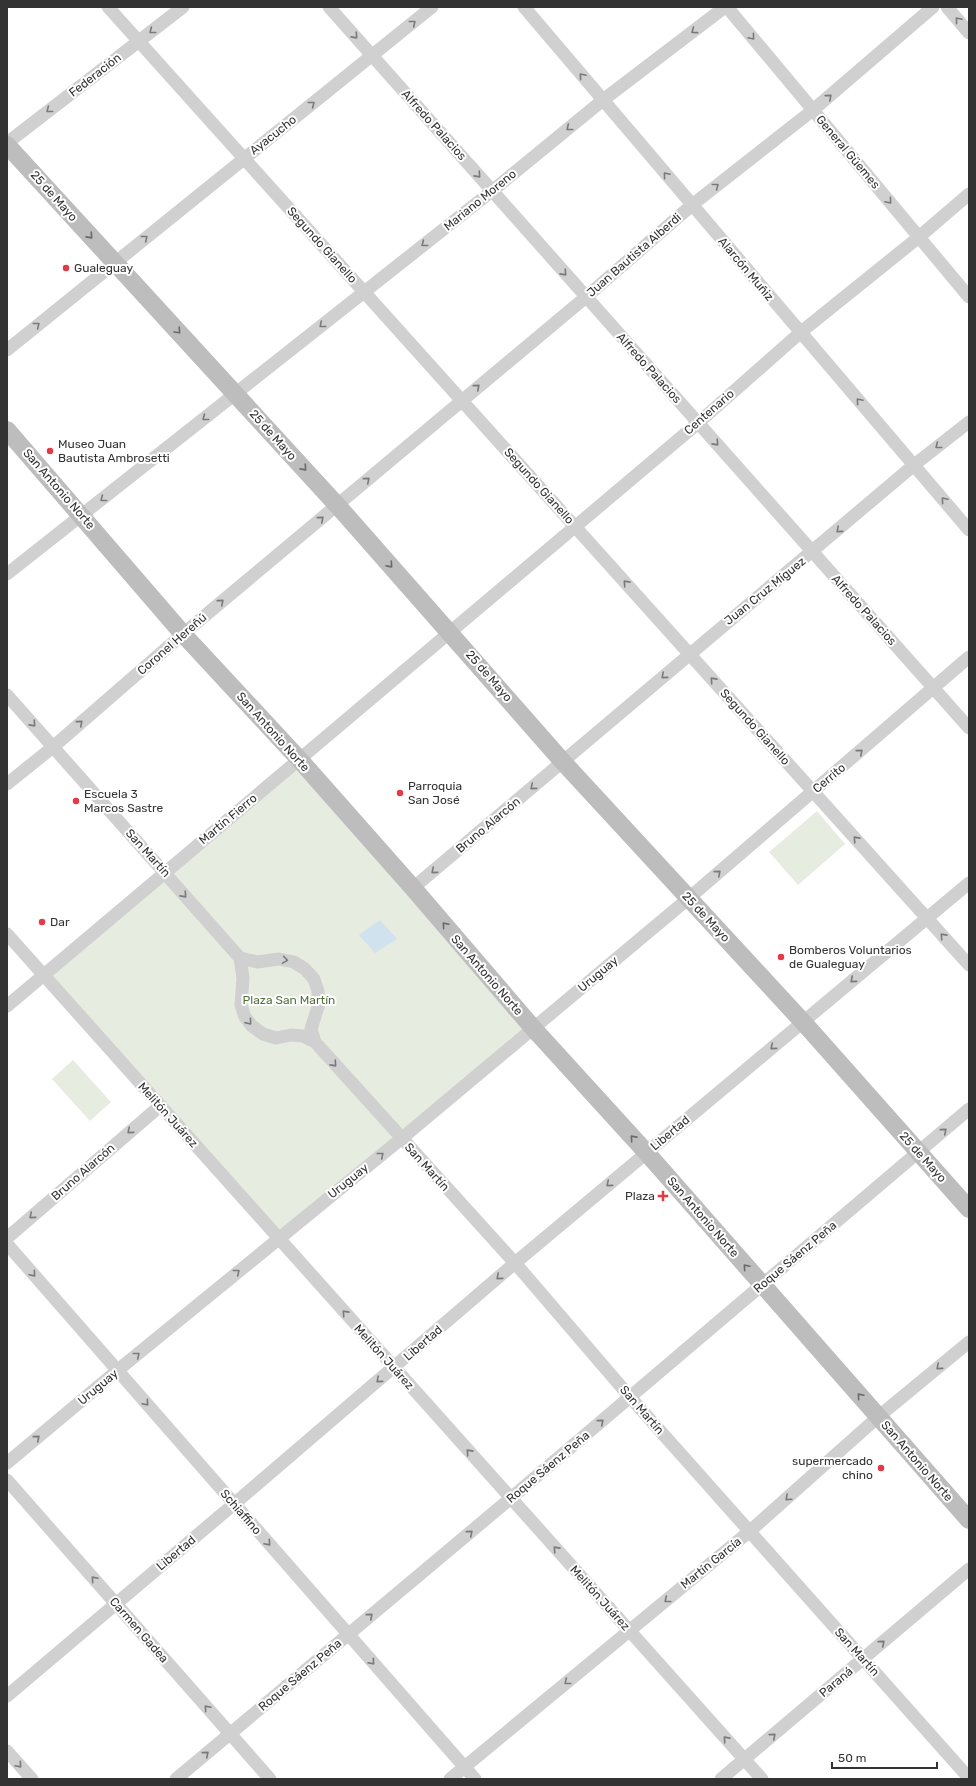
<svg xmlns="http://www.w3.org/2000/svg" width="976" height="1786" viewBox="0 0 976 1786" font-family="Rubik,sans-serif">
<style>
.green{fill:#e6ecdf}
.water{fill:#cfe2ee}
.lines{fill:none;stroke-linecap:round;stroke-linejoin:round}
.street{stroke:#d0d0d0;stroke-width:13}
.secondary{stroke:#bdbdbd;stroke-width:18}
.oneway{stroke:#7a7a7a}
.oneway2{stroke:#6a6a6a}
.poi-dot{fill:#e63946;stroke:#fff;stroke-width:1.5}
.labels{text-anchor:middle;stroke-width:4;stroke-linejoin:round;paint-order:stroke}
.street-label{font-size:12px;fill:#333;stroke:#fff}
.poi-label{font-size:12px;fill:#333;stroke:#fff;text-anchor:start}
.park-label{font-size:12px;fill:#56703f;stroke:#fff}
</style>
<rect width="100%" height="100%" fill="#fff"/>
<path class="green" d="M 299,759 L 533,1028 L 279,1238 L 43,975 Z
M 817,811 L 845,844 L 798,885 L 769,852 Z
M 73,1060 L 111,1102 L 90,1121 L 52,1079 Z"/>
<path class="water" d="M 380,920 L 397,939 L 375,953 L 359,935 Z"/>
<g class="lines">
<path class="street" d="M 108,7 L 969,965
M 329,7 L 969,728
M 524,7 L 969,530
M 727,7 L 969,297
M 947,7 L 969,33
M 7,143 L 183,7
M 7,350 L 432,7
M 7,574 L 492,191 L 603,100 L 725,7
M 7,695 L 240,958 L 257,962 L 279,959 L 294,962 L 305,969 L 314,979 L 318,991 L 319,1004 L 311,1029 L 315,1042 L 515,1263 L 630,1397 L 969,1778
M 7,784 L 53,747 L 183,634 L 586,297 L 692,205 L 813,110 L 933,7
M 413,888 L 914,465 L 969,422
M 7,934 L 762,1779
M 240,958 L 243,978 L 241,1005 L 245,1017 L 252,1026 L 263,1034 L 276,1038 L 291,1035 L 303,1036 L 315,1042
M 7,1006 L 698,423 L 801,332 L 919,237 L 969,194
M 7,1238 L 160,1106
M 7,1244 L 475,1779
M 7,1463 L 118,1370 L 401,1139 L 689,898 L 969,657
M 7,1480 L 270,1779
M 7,1696 L 234,1504 L 515,1263 L 969,883
M 7,1751 L 32,1779
M 176,1779 L 511,1498 L 969,1109
M 450,1779 L 750,1531 L 878,1417 L 969,1342
M 721,1779 L 969,1569"/>
<path class="secondary" d="M 7,145 L 337,505 L 563,762 L 803,1022 L 969,1209
M 7,430 L 183,634 L 299,759 L 413,888 L 533,1028 L 646,1152 L 969,1520"/>
</g>
<defs><path id="oneway-chevron" d="M-2-3.5L2.5 0L-2 3.5" fill="none" stroke-width="1.6" stroke-linecap="round" stroke-linejoin="round"/></defs>
<g class="oneway">
<use href="#oneway-chevron" transform="translate(958 20) rotate(-130)"/>
<use href="#oneway-chevron" transform="translate(413 23) rotate(-39)"/>
<use href="#oneway-chevron" transform="translate(152 31) rotate(142)"/>
<use href="#oneway-chevron" transform="translate(694 31) rotate(143)"/>
<use href="#oneway-chevron" transform="translate(355 36) rotate(48)"/>
<use href="#oneway-chevron" transform="translate(752 37) rotate(50)"/>
<use href="#oneway-chevron" transform="translate(582 76) rotate(-130)"/>
<use href="#oneway-chevron" transform="translate(829 97) rotate(-41)"/>
<use href="#oneway-chevron" transform="translate(312 104) rotate(-38)"/>
<use href="#oneway-chevron" transform="translate(49 110) rotate(142)"/>
<use href="#oneway-chevron" transform="translate(569 128) rotate(141)"/>
<use href="#oneway-chevron" transform="translate(478 175) rotate(48)"/>
<use href="#oneway-chevron" transform="translate(666 175) rotate(-130)"/>
<use href="#oneway-chevron" transform="translate(716 186) rotate(-38)"/>
<use href="#oneway-chevron" transform="translate(889 201) rotate(50)"/>
<use href="#oneway-chevron" transform="translate(145 238) rotate(-39)"/>
<use href="#oneway-chevron" transform="translate(424 244) rotate(142)"/>
<use href="#oneway-chevron" transform="translate(564 273) rotate(48)"/>
<use href="#oneway-chevron" transform="translate(37 325) rotate(-39)"/>
<use href="#oneway-chevron" transform="translate(322 325) rotate(141)"/>
<use href="#oneway-chevron" transform="translate(477 387) rotate(-40)"/>
<use href="#oneway-chevron" transform="translate(859 401) rotate(-130)"/>
<use href="#oneway-chevron" transform="translate(205 418) rotate(142)"/>
<use href="#oneway-chevron" transform="translate(716 443) rotate(48)"/>
<use href="#oneway-chevron" transform="translate(938 446) rotate(142)"/>
<use href="#oneway-chevron" transform="translate(367 480) rotate(-40)"/>
<use href="#oneway-chevron" transform="translate(103 499) rotate(142)"/>
<use href="#oneway-chevron" transform="translate(944 500) rotate(-130)"/>
<use href="#oneway-chevron" transform="translate(321 519) rotate(-40)"/>
<use href="#oneway-chevron" transform="translate(839 530) rotate(139)"/>
<use href="#oneway-chevron" transform="translate(626 583) rotate(-132)"/>
<use href="#oneway-chevron" transform="translate(221 602) rotate(-40)"/>
<use href="#oneway-chevron" transform="translate(664 676) rotate(139)"/>
<use href="#oneway-chevron" transform="translate(713 680) rotate(-132)"/>
<use href="#oneway-chevron" transform="translate(80 723) rotate(-41)"/>
<use href="#oneway-chevron" transform="translate(33 724) rotate(48)"/>
<use href="#oneway-chevron" transform="translate(860 752) rotate(-40)"/>
<use href="#oneway-chevron" transform="translate(533 787) rotate(140)"/>
<use href="#oneway-chevron" transform="translate(856 839) rotate(-132)"/>
<use href="#oneway-chevron" transform="translate(434 871) rotate(140)"/>
<use href="#oneway-chevron" transform="translate(718 873) rotate(-41)"/>
<use href="#oneway-chevron" transform="translate(184 895) rotate(48)"/>
<use href="#oneway-chevron" transform="translate(943 936) rotate(-132)"/>
<use href="#oneway-chevron" transform="translate(285 960) rotate(9)"/>
<use href="#oneway-chevron" transform="translate(853 980) rotate(140)"/>
<use href="#oneway-chevron" transform="translate(249 1022) rotate(51)"/>
<use href="#oneway-chevron" transform="translate(773 1047) rotate(140)"/>
<use href="#oneway-chevron" transform="translate(334 1064) rotate(48)"/>
<use href="#oneway-chevron" transform="translate(130 1131) rotate(139)"/>
<use href="#oneway-chevron" transform="translate(944 1131) rotate(-41)"/>
<use href="#oneway-chevron" transform="translate(381 1155) rotate(-39)"/>
<use href="#oneway-chevron" transform="translate(609 1184) rotate(140)"/>
<use href="#oneway-chevron" transform="translate(32 1216) rotate(139)"/>
<use href="#oneway-chevron" transform="translate(237 1272) rotate(-39)"/>
<use href="#oneway-chevron" transform="translate(33 1274) rotate(49)"/>
<use href="#oneway-chevron" transform="translate(499 1277) rotate(139)"/>
<use href="#oneway-chevron" transform="translate(345 1313) rotate(-132)"/>
<use href="#oneway-chevron" transform="translate(137 1355) rotate(-39)"/>
<use href="#oneway-chevron" transform="translate(939 1367) rotate(140)"/>
<use href="#oneway-chevron" transform="translate(379 1380) rotate(139)"/>
<use href="#oneway-chevron" transform="translate(146 1403) rotate(49)"/>
<use href="#oneway-chevron" transform="translate(601 1422) rotate(-40)"/>
<use href="#oneway-chevron" transform="translate(37 1438) rotate(-40)"/>
<use href="#oneway-chevron" transform="translate(469 1452) rotate(-132)"/>
<use href="#oneway-chevron" transform="translate(788 1498) rotate(138)"/>
<use href="#oneway-chevron" transform="translate(470 1533) rotate(-40)"/>
<use href="#oneway-chevron" transform="translate(268 1543) rotate(49)"/>
<use href="#oneway-chevron" transform="translate(556 1549) rotate(-132)"/>
<use href="#oneway-chevron" transform="translate(94 1579) rotate(-131)"/>
<use href="#oneway-chevron" transform="translate(667 1600) rotate(141)"/>
<use href="#oneway-chevron" transform="translate(370 1616) rotate(-40)"/>
<use href="#oneway-chevron" transform="translate(882 1643) rotate(-40)"/>
<use href="#oneway-chevron" transform="translate(372 1662) rotate(49)"/>
<use href="#oneway-chevron" transform="translate(567 1682) rotate(141)"/>
<use href="#oneway-chevron" transform="translate(207 1708) rotate(-131)"/>
<use href="#oneway-chevron" transform="translate(773 1736) rotate(-40)"/>
<use href="#oneway-chevron" transform="translate(726 1739) rotate(-132)"/>
<use href="#oneway-chevron" transform="translate(206 1754) rotate(-40)"/>
<use href="#oneway-chevron" transform="translate(19 1765) rotate(49)"/>
</g>
<g class="oneway2">
<use href="#oneway-chevron" transform="translate(90 236) rotate(48)"/>
<use href="#oneway-chevron" transform="translate(178 331) rotate(47)"/>
<use href="#oneway-chevron" transform="translate(304 468) rotate(48)"/>
<use href="#oneway-chevron" transform="translate(390 565) rotate(48)"/>
<use href="#oneway-chevron" transform="translate(445 925) rotate(-131)"/>
<use href="#oneway-chevron" transform="translate(633 1138) rotate(-132)"/>
<use href="#oneway-chevron" transform="translate(746 1267) rotate(-131)"/>
<use href="#oneway-chevron" transform="translate(860 1396) rotate(-131)"/>
</g>
<g class="poi-dot">
<circle cx="66" cy="268" r="4"/>
<circle cx="50" cy="451" r="4"/>
<circle cx="400" cy="793" r="4"/>
<circle cx="76" cy="801" r="4"/>
<circle cx="42" cy="922" r="4"/>
<circle cx="781" cy="957" r="4"/>
<path d="M661 1190h4v4h4v4h-4v4h-4v-4h-4v-4h4z"/>
<circle cx="881" cy="1468" r="4"/>
</g>
<g class="labels">
<g class="street-label">
<text transform="translate(95 75) rotate(-38)" y="4">Federación</text>
<text transform="translate(434 125) rotate(48)" y="4">Alfredo Palacios</text>
<text transform="translate(273 135) rotate(-38)" y="4">Ayacucho</text>
<text transform="translate(848 152) rotate(50)" y="4">General Güemes</text>
<text transform="translate(54 196) rotate(48)" y="4">25 de Mayo</text>
<text transform="translate(480 200) rotate(-39)" y="4">Mariano Moreno</text>
<text transform="translate(322 245) rotate(48)" y="4">Segundo Gianello</text>
<text transform="translate(634 255) rotate(-41)" y="4">Juan Bautista Alberdi</text>
<text transform="translate(746 269) rotate(50)" y="4">Alarcón Muñiz</text>
<text transform="translate(649 368) rotate(48)" y="4">Alfredo Palacios</text>
<text transform="translate(709 412) rotate(-41)" y="4">Centenario</text>
<text transform="translate(273 435) rotate(48)" y="4">25 de Mayo</text>
<text transform="translate(539 486) rotate(48)" y="4">Segundo Gianello</text>
<text transform="translate(59 489) rotate(49)" y="4">San Antonio Norte</text>
<text transform="translate(765 591) rotate(-39)" y="4">Juan Cruz Míguez</text>
<text transform="translate(864 610) rotate(48)" y="4">Alfredo Palacios</text>
<text transform="translate(172 644) rotate(-41)" y="4">Coronel Hereñú</text>
<text transform="translate(489 676) rotate(49)" y="4">25 de Mayo</text>
<text transform="translate(755 727) rotate(48)" y="4">Segundo Gianello</text>
<text transform="translate(273 732) rotate(48)" y="4">San Antonio Norte</text>
<text transform="translate(829 778) rotate(-40)" y="4">Cerrito</text>
<text transform="translate(228 819) rotate(-40)" y="4">Martín Fierro</text>
<text transform="translate(488 825) rotate(-40)" y="4">Bruno Alarcón</text>
<text transform="translate(148 853) rotate(48)" y="4">San Martín</text>
<text transform="translate(706 917) rotate(47)" y="4">25 de Mayo</text>
<text transform="translate(598 974) rotate(-40)" y="4">Uruguay</text>
<text transform="translate(487 975) rotate(49)" y="4">San Antonio Norte</text>
<text transform="translate(168 1115) rotate(48)" y="4">Melitón Juárez</text>
<text transform="translate(670 1133) rotate(-40)" y="4">Libertad</text>
<text transform="translate(923 1157) rotate(48)" y="4">25 de Mayo</text>
<text transform="translate(427 1167) rotate(48)" y="4">San Martín</text>
<text transform="translate(83 1172) rotate(-41)" y="4">Bruno Alarcón</text>
<text transform="translate(348 1181) rotate(-39)" y="4">Uruguay</text>
<text transform="translate(703 1217) rotate(49)" y="4">San Antonio Norte</text>
<text transform="translate(795 1257) rotate(-40)" y="4">Roque Sáenz Peña</text>
<text transform="translate(423 1343) rotate(-41)" y="4">Libertad</text>
<text transform="translate(384 1357) rotate(48)" y="4">Melitón Juárez</text>
<text transform="translate(98 1387) rotate(-40)" y="4">Uruguay</text>
<text transform="translate(642 1410) rotate(49)" y="4">San Martín</text>
<text transform="translate(917 1461) rotate(49)" y="4">San Antonio Norte</text>
<text transform="translate(548 1467) rotate(-40)" y="4">Roque Sáenz Peña</text>
<text transform="translate(241 1512) rotate(49)" y="4">Schiaffino</text>
<text transform="translate(176 1553) rotate(-40)" y="4">Libertad</text>
<text transform="translate(711 1563) rotate(-39)" y="4">Martín García</text>
<text transform="translate(600 1598) rotate(48)" y="4">Melitón Juárez</text>
<text transform="translate(139 1630) rotate(49)" y="4">Carmen Gadea</text>
<text transform="translate(857 1652) rotate(48)" y="4">San Martín</text>
<text transform="translate(300 1675) rotate(-40)" y="4">Roque Sáenz Peña</text>
<text transform="translate(836 1682) rotate(-40)" y="4">Paraná</text>
</g>
<g class="poi-label">
<text x="74" y="272">Gualeguay</text>
<text x="58" y="448">Museo Juan<tspan x="58" dy="14">Bautista Ambrosetti</tspan></text>
<text x="408" y="790">Parroquia<tspan x="408" dy="14">San José</tspan></text>
<text x="84" y="798">Escuela 3<tspan x="84" dy="14">Marcos Sastre</tspan></text>
<text x="50" y="926">Dar</text>
<text x="789" y="954">Bomberos Voluntarios<tspan x="789" dy="14">de Gualeguay</tspan></text>
<text x="655" y="1200" text-anchor="end">Plaza</text>
<text x="873" y="1465" text-anchor="end">supermercado<tspan x="873" dy="14">chino</tspan></text>
</g>
<g class="park-label">
<text x="289" y="1004">Plaza San Martín</text>
</g>
</g>
<rect width="976" height="1786" fill="none" stroke="#333333" stroke-width="16"/>
<path d="M832 1762v6h105v-6" fill="none" stroke="#333333" stroke-width="2"/>
<text x="838" y="1762" font-size="12" fill="#333333" stroke="#ffffff" stroke-width="3" paint-order="stroke">50 m</text>
</svg>
